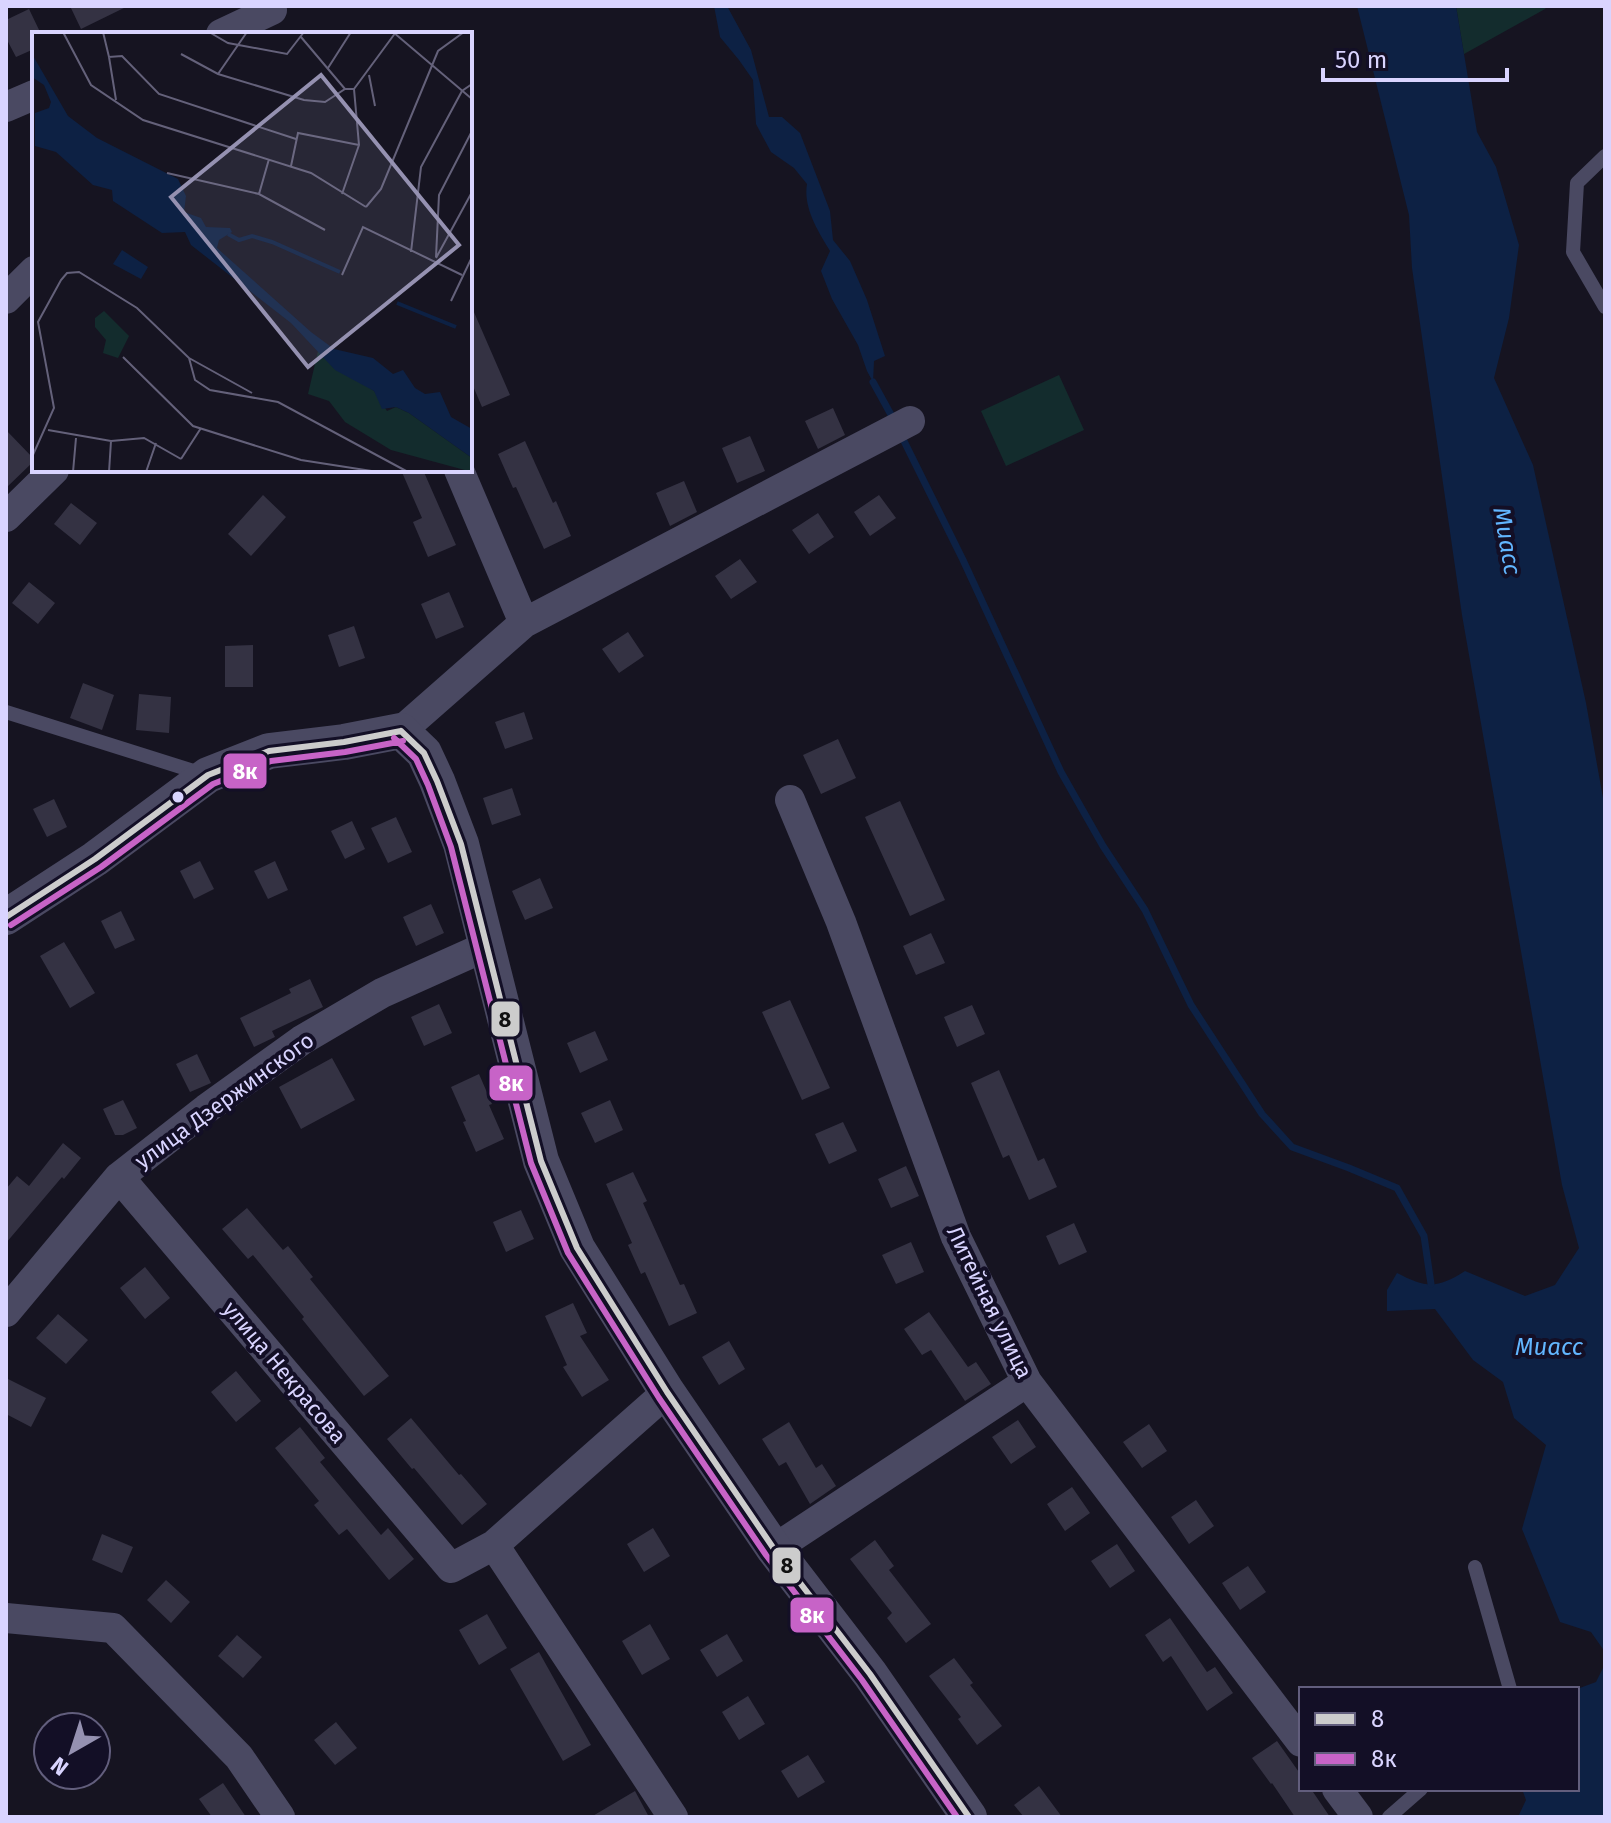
<svg xmlns="http://www.w3.org/2000/svg" width="1611" height="1823" viewBox="0 0 1611 1823" font-family="'Fira Sans',sans-serif">
<style>
.green{fill:#132c2d}
.water{fill:#0d2144}
.lines{fill:none;stroke-linecap:round;stroke-linejoin:round}
.stream{stroke:#0d2144;stroke-width:7}
.building{fill:#343243}
.service{stroke:#4a4962;stroke-width:14}
.minor{stroke:#4a4962;stroke-width:30}
.tertiary{stroke:#4a4962;stroke-width:36}
.bus-1-casing{stroke:#130f26;stroke-width:12}
.bus-2-casing{stroke:#130f26;stroke-width:12}
.bus-1{stroke:#ccc;stroke-width:6}
.bus-2{stroke:#c763c7;stroke-width:6}
.bus-dot{fill:#d9d4ff;stroke:#130f26;stroke-width:3}
.labels{text-anchor:middle;stroke-width:8;stroke-linejoin:round;paint-order:stroke}
.street-label{font-size:22px;fill:#d9d4ff;stroke:#130f26}
.water-label{font-size:24px;font-style:italic;fill:#62b6ff;stroke:#130f26}
.inset-river{fill:none;stroke:#0d2144;stroke-width:4}
.inset-road{fill:none;stroke:#64617a;stroke-width:2}
.view{fill:#9591b1;fill-opacity:0.15;stroke:#9591b1;stroke-width:4}
.inset-edge{fill:none;stroke:#d9d4ff;stroke-width:4}
.line-badge{stroke:#130f26;stroke-width:3}
.badge-label{font-size:22px;text-anchor:middle;font-weight:bold;fill:#fff}
.pale-badge-label{font-size:22px;text-anchor:middle;font-weight:bold;fill:#111}
</style>
<rect width="100%" height="100%" fill="#161421"/>
<path class="green" d="M 1456,6 L 1547,6 L 1545,9 L 1464,54 Z
M 1059,375 L 1084,430 L 1006,466 L 981,411 Z"/>
<path class="water" d="M 714,6 L 727,6 L 751,50 L 769,117 L 782,117 L 800,133 L 830,211 L 833,240 L 850,261 L 867,300 L 885,356 L 874,361 L 873,382 L 867,371 L 858,345 L 832,299 L 821,271 L 830,251 C 818,231 803,208 807,184 L 794,168 L 771,152 L 756,124 L 753,80 L 739,60 L 720,37 Z
M 1357,6 L 1456,6 L 1477,132 L 1496,167 L 1519,245 L 1509,318 L 1494,378 L 1533,465 L 1586,703 L 1605,809 L 1605,1652 L 1591,1632 L 1560,1622 L 1522,1529 L 1546,1445 L 1514,1418 L 1503,1382 L 1473,1360 L 1435,1309 L 1387,1311 L 1387,1290 L 1397,1273 C 1426,1288 1437,1289 1465,1271 L 1525,1296 L 1555,1285 L 1579,1248 L 1562,1185 L 1462,615 L 1412,268 L 1409,215 Z
M 1605,1664 L 1605,1817 L 1518,1817 L 1526,1800 L 1522,1789 L 1577,1789 L 1577,1689 L 1596,1682 Z"/>
<g class="lines">
<path class="stream" d="M 873,382 L 895,422
M 900,433 L 963,560 L 1061,772 L 1103,846 L 1145,910 L 1191,1005 L 1262,1114 L 1292,1147 L 1349,1168 L 1397,1188 L 1424,1236 L 1431,1284"/>
</g>
<path class="building" d="M 70,6 L 128,6 L 81,29 Z
M 29,9 L 41,34 L 34,34 L 34,49 L 16,57 L 6,38 L 6,20 Z
M 470,303 L 510,395 L 482,407 L 470,379 Z
M 833,408 L 845,435 L 818,449 L 805,421 Z
M 6,430 L 34,459 L 34,461 L 6,488 Z
M 750,436 L 765,471 L 737,483 L 722,448 Z
M 525,441 L 553,503 L 556,501 L 571,536 L 544,549 L 516,487 L 513,488 L 498,454 Z
M 401,470 L 423,470 L 456,545 L 428,557 L 413,522 L 422,518 Z
M 684,481 L 697,512 L 670,526 L 656,493 Z
M 263,495 L 286,517 L 251,556 L 228,534 Z
M 879,495 L 896,518 L 870,536 L 854,512 Z
M 71,503 L 97,523 L 80,545 L 54,524 Z
M 818,513 L 834,537 L 809,554 L 792,530 Z
M 740,559 L 757,582 L 731,599 L 715,576 Z
M 29,582 L 55,603 L 38,624 L 12,603 Z
M 449,592 L 464,627 L 436,639 L 421,604 Z
M 354,626 L 365,658 L 339,667 L 328,635 Z
M 628,632 L 644,656 L 619,673 L 602,649 Z
M 253,645 L 253,687 L 225,687 L 225,646 Z
M 83,683 L 114,695 L 102,730 L 70,718 Z
M 139,694 L 171,697 L 169,733 L 136,730 Z
M 524,712 L 533,739 L 505,749 L 495,722 Z
M 838,739 L 856,778 L 821,794 L 803,755 Z
M 512,788 L 521,815 L 492,825 L 483,798 Z
M 54,799 L 67,827 L 47,837 L 33,809 Z
M 900,801 L 945,900 L 910,916 L 865,817 Z
M 396,817 L 412,852 L 388,863 L 371,828 Z
M 352,821 L 365,849 L 345,859 L 331,831 Z
M 200,861 L 214,889 L 194,899 L 180,871 Z
M 275,861 L 288,890 L 268,899 L 254,871 Z
M 540,878 L 553,908 L 525,920 L 512,891 Z
M 431,904 L 444,933 L 416,946 L 403,917 Z
M 121,911 L 135,940 L 115,949 L 101,921 Z
M 931,933 L 945,963 L 916,975 L 903,946 Z
M 64,942 L 95,993 L 70,1008 L 40,956 Z
M 310,979 L 323,1007 L 272,1031 L 275,1037 L 254,1047 L 240,1018 L 291,993 L 289,989 Z
M 790,1000 L 830,1088 L 802,1100 L 762,1012 Z
M 439,1004 L 452,1033 L 424,1046 L 411,1017 Z
M 972,1005 L 985,1034 L 957,1047 L 944,1017 Z
M 595,1031 L 608,1060 L 580,1073 L 567,1043 Z
M 197,1054 L 211,1083 L 190,1092 L 176,1064 Z
M 332,1058 L 355,1100 L 301,1129 L 279,1087 Z
M 999,1070 L 1038,1161 L 1044,1158 L 1057,1187 L 1029,1200 L 1009,1155 L 1003,1158 L 971,1083 Z
M 479,1074 L 492,1104 L 489,1105 L 504,1139 L 476,1152 L 463,1122 L 466,1121 L 451,1087 Z
M 123,1100 L 137,1128 L 123,1135 L 115,1135 L 103,1109 Z
M 610,1100 L 623,1130 L 595,1143 L 581,1113 Z
M 843,1122 L 857,1151 L 829,1164 L 815,1134 Z
M 63,1143 L 81,1158 L 64,1179 L 62,1177 L 6,1243 L 6,1189 L 17,1176 L 29,1186 Z
M 906,1166 L 919,1196 L 891,1208 L 878,1179 Z
M 633,1172 L 647,1201 L 643,1203 L 680,1285 L 684,1284 L 697,1313 L 669,1326 L 645,1272 L 641,1274 L 628,1245 L 632,1243 L 606,1184 Z
M 247,1208 L 283,1250 L 288,1246 L 313,1277 L 310,1279 L 389,1376 L 364,1396 L 302,1319 L 304,1317 L 253,1255 L 248,1259 L 222,1229 Z
M 521,1210 L 534,1239 L 506,1252 L 493,1222 Z
M 1074,1223 L 1087,1252 L 1059,1265 L 1046,1236 Z
M 911,1242 L 924,1272 L 896,1284 L 882,1255 Z
M 145,1267 L 170,1298 L 145,1319 L 120,1288 Z
M 573,1303 L 587,1333 L 580,1336 L 609,1380 L 582,1397 L 563,1367 L 567,1365 L 545,1316 Z
M 929,1312 L 968,1367 L 976,1362 L 991,1384 L 965,1401 L 931,1350 L 922,1355 L 904,1329 Z
M 58,1314 L 88,1340 L 66,1364 L 36,1338 Z
M 729,1341 L 745,1369 L 719,1385 L 702,1357 Z
M 236,1371 L 261,1401 L 236,1422 L 211,1392 Z
M 6,1378 L 46,1398 L 31,1427 L 6,1414 Z
M 411,1418 L 459,1475 L 461,1474 L 487,1504 L 462,1525 L 414,1468 L 412,1469 L 387,1439 Z
M 1018,1420 L 1036,1447 L 1011,1464 L 992,1437 Z
M 789,1422 L 816,1468 L 822,1464 L 836,1486 L 810,1504 L 786,1462 L 779,1466 L 762,1439 Z
M 1149,1424 L 1167,1451 L 1142,1468 L 1123,1442 Z
M 300,1427 L 325,1458 L 320,1462 L 381,1535 L 388,1528 L 414,1559 L 389,1580 L 347,1529 L 339,1535 L 314,1505 L 319,1501 L 275,1448 Z
M 1072,1487 L 1090,1513 L 1065,1531 L 1047,1504 Z
M 1196,1500 L 1214,1526 L 1189,1544 L 1171,1517 Z
M 653,1528 L 670,1556 L 644,1572 L 627,1544 Z
M 102,1534 L 133,1547 L 122,1573 L 92,1560 Z
M 875,1540 L 894,1566 L 889,1570 L 931,1624 L 906,1643 L 887,1618 L 892,1613 L 850,1559 Z
M 1117,1544 L 1135,1571 L 1110,1588 L 1091,1561 Z
M 1248,1566 L 1266,1592 L 1240,1610 L 1222,1583 Z
M 166,1580 L 190,1602 L 171,1623 L 147,1600 Z
M 487,1614 L 507,1648 L 479,1665 L 459,1630 Z
M 1170,1618 L 1207,1672 L 1215,1667 L 1233,1693 L 1207,1711 L 1171,1656 L 1163,1662 L 1145,1635 Z
M 650,1624 L 670,1659 L 642,1675 L 622,1641 Z
M 727,1634 L 743,1661 L 717,1677 L 700,1650 Z
M 237,1635 L 262,1657 L 243,1678 L 218,1656 Z
M 539,1652 L 591,1745 L 563,1761 L 510,1669 Z
M 954,1658 L 973,1683 L 970,1685 L 1002,1726 L 977,1745 L 958,1719 L 961,1717 L 929,1676 Z
M 748,1696 L 765,1724 L 739,1740 L 722,1712 Z
M 336,1722 L 357,1748 L 335,1765 L 314,1740 Z
M 1277,1741 L 1301,1775 L 1301,1789 L 1311,1789 L 1330,1817 L 1295,1817 L 1272,1783 L 1271,1784 L 1252,1758 Z
M 808,1755 L 825,1782 L 798,1798 L 781,1771 Z
M 223,1783 L 246,1817 L 212,1817 L 199,1799 Z
M 1039,1786 L 1062,1817 L 1024,1817 L 1014,1805 Z
M 635,1791 L 649,1817 L 591,1817 Z"/>
<g class="lines">
<path class="service" d="M 1605,156 L 1577,183 L 1573,252 L 1605,307
M 6,712 L 203,774
M 1475,1567 L 1510,1689
M 1389,1817 L 1421,1789"/>
<path class="minor" d="M 221,34 L 272,10
M 6,107 L 34,95
M 6,299 L 34,271
M 459,470 L 524,623 L 910,421
M 6,517 L 54,470
M 401,731 L 524,623
M 790,800 L 841,922 L 956,1237 L 1027,1382 L 1301,1742
M 119,1177 L 451,1568 L 494,1545 L 667,1392
M 6,1312 L 119,1177 L 206,1109 L 302,1040 L 382,993 L 487,946
M 494,1545 L 673,1817
M 774,1549 L 1027,1382
M 6,1618 L 113,1628 L 239,1757 L 280,1817
M 1337,1789 L 1358,1817"/>
<path class="tertiary" d="M 6,917 L 95,859 L 208,775 L 269,751 L 344,742 L 401,731 L 424,753 L 437,781 L 461,844 L 541,1161 L 577,1248 L 667,1392 L 774,1549 L 870,1674 L 969,1817"/>
<defs>
<path id="bus-1" d="M 401,731 L 424,753 L 437,781 L 461,844 L 541,1161 L 577,1248 L 667,1392 L 774,1549 L 870,1674 L 969,1817
M 6,917 L 95,859 L 208,775 L 269,751 L 344,742 L 401,731"/>
<path id="bus-2" d="M 394,738 L 416,759 L 428,785 L 451,847 L 531,1163 L 568,1253 L 659,1398 L 766,1555 L 862,1680 L 957,1817
M 11,925 L 101,867 L 213,784 L 271,761 L 345,752 L 403,741"/>
</defs>
<use href="#bus-1" class="bus-1-casing"/>
<use href="#bus-2" class="bus-2-casing"/>
<use href="#bus-1" class="bus-1"/>
<use href="#bus-2" class="bus-2"/>
</g>
<circle class="bus-dot" cx="178" cy="797" r="7"/>
<g class="labels">
<g class="street-label">
<text transform="translate(224 1100) rotate(-36)" y="8">улица Дзержинского</text>
<text transform="translate(990 1302) rotate(64)" y="8">Литейная улица</text>
<text transform="translate(285 1372) rotate(50)" y="8">улица Некрасова</text>
</g>
<g class="water-label">
<text transform="translate(1507 541) rotate(80)" y="8">Миасс</text>
<text x="1549" y="1355">Миасс</text>
</g>
</g>
<g transform="translate(32 32)">
<rect width="440" height="440" fill="#161421"/>
<path d="M 72,279 L 97,304 L 86,326 L 71,321 L 74,308 L 63,295 L 63,286 ZM 286,319 L 342,359 L 355,379 L 364,375 L 377,381 L 440,426 L 440,440 L 359,418 L 313,390 L 297,369 L 276,362 Z" fill="#132c2d"/>
<path d="M 0,22 L 36,84 L 65,106 L 146,147 L 154,164 L 152,180 L 169,186 L 174,195 L 198,196 L 200,200 L 187,208 L 185,216 L 279,300 L 302,317 L 341,326 L 361,342 L 371,338 L 383,356 L 393,362 L 408,360 L 419,385 L 440,397 L 440,426 L 377,381 L 364,375 L 350,377 L 342,359 L 303,338 L 259,291 L 159,213 L 153,200 L 130,201 L 81,169 L 80,158 L 61,153 L 24,120 L 3,114 L 3,81 L 17,76 L 19,70 L 12,53 L 0,45 ZM 90,218 L 116,235 L 109,247 L 81,232 Z" fill="#0d2144"/>
<path class="inset-river" d="M 196,202 L 207,208 L 220,204 L 240,210 L 308,240M 365,271 L 424,295"/>
<path class="inset-road" d="M 31,0 L 59,53 L 111,88 L 279,141 L 334,175M 71,0 L 77,25 L 90,24 L 127,62 L 264,107M 177,0 L 196,11 L 255,22 L 272,0M 361,0 L 440,67M 269,5 L 313,57M 149,22 L 186,42 L 272,68 L 293,70 L 313,57 L 322,57M 77,25 L 84,68M 296,36 L 319,0M 186,42 L 215,0M 337,43 L 343,74M 259,134 L 266,101 L 327,113M 135,141 L 227,162 L 293,198M 227,162 L 237,127M 310,162 L 327,113 L 322,57 L 364,0M 334,175 L 349,157 L 406,19 L 432,0M 379,220 L 389,135 L 430,59 L 440,52M 404,225 L 407,163 L 440,99M 404,226 L 440,160M 310,243 L 331,195 L 430,243M 419,269 L 440,225M 91,325 L 161,394 L 269,428 L 346,440M 157,326 L 220,361M 16,398 L 79,409 L 112,406 L 149,427M 0,425 L 22,376 L 6,290 L 29,248 L 35,241 L 47,240 L 105,276 L 157,326 L 163,348 L 178,358 L 246,370 L 376,440M 149,427 L 169,396M 41,440 L 44,406M 77,440 L 79,409M 114,440 L 124,411"/>
<path class="view" d="M 289,43 L 427,213 L 276,335 L 139,165 Z"/>
<rect width="440" height="440" class="inset-edge"/>
</g>
<g class="line-badge">
<rect x="222" y="752" width="46" height="38" rx="8" fill="#c763c7"/>
<rect x="490" y="1000" width="31" height="38" rx="8" fill="#ccc"/>
<rect x="488" y="1064" width="46" height="38" rx="8" fill="#c763c7"/>
<rect x="771" y="1546" width="31" height="39" rx="8" fill="#ccc"/>
<rect x="789" y="1596" width="46" height="38" rx="8" fill="#c763c7"/>
</g>
<g class="badge-label">
<text x="245" y="779">8к</text>
<text x="511" y="1091">8к</text>
<text x="812" y="1623">8к</text>
</g>
<g class="pale-badge-label">
<text x="505" y="1027">8</text>
<text x="787" y="1573">8</text>
</g>
<rect width="1611" height="1823" fill="none" stroke="#d9d4ff" stroke-width="16"/>
<rect x="1299" y="1687" width="280" height="104" fill="#130f26" stroke="#625e7d" stroke-width="2"/>
<rect x="1315" y="1713" width="40" height="12" fill="#cccccc" stroke="#625e7d" stroke-width="2"/>
<text x="1371" y="1727" font-size="24" fill="#d9d4ff">8</text>
<rect x="1315" y="1753" width="40" height="12" fill="#c763c7" stroke="#625e7d" stroke-width="2"/>
<text x="1371" y="1767" font-size="24" fill="#d9d4ff">8к</text>
<g transform="translate(72 1751) rotate(219)"><circle r="38" fill="#130f26" stroke="#625e7d" stroke-width="2"/>
<path d="M0-6L14 30L0 20L-14 30Z" fill="#9591b1"/>
<text y="-12" font-size="22" font-weight="bold" text-anchor="middle" fill="#d9d4ff">N</text>
</g>
<path d="M1323 68v12h184v-12" fill="none" stroke="#d9d4ff" stroke-width="4"/>
<text x="1335" y="68" font-size="24" fill="#d9d4ff" stroke="#130f26" stroke-width="6" paint-order="stroke">50 m</text>
</svg>
